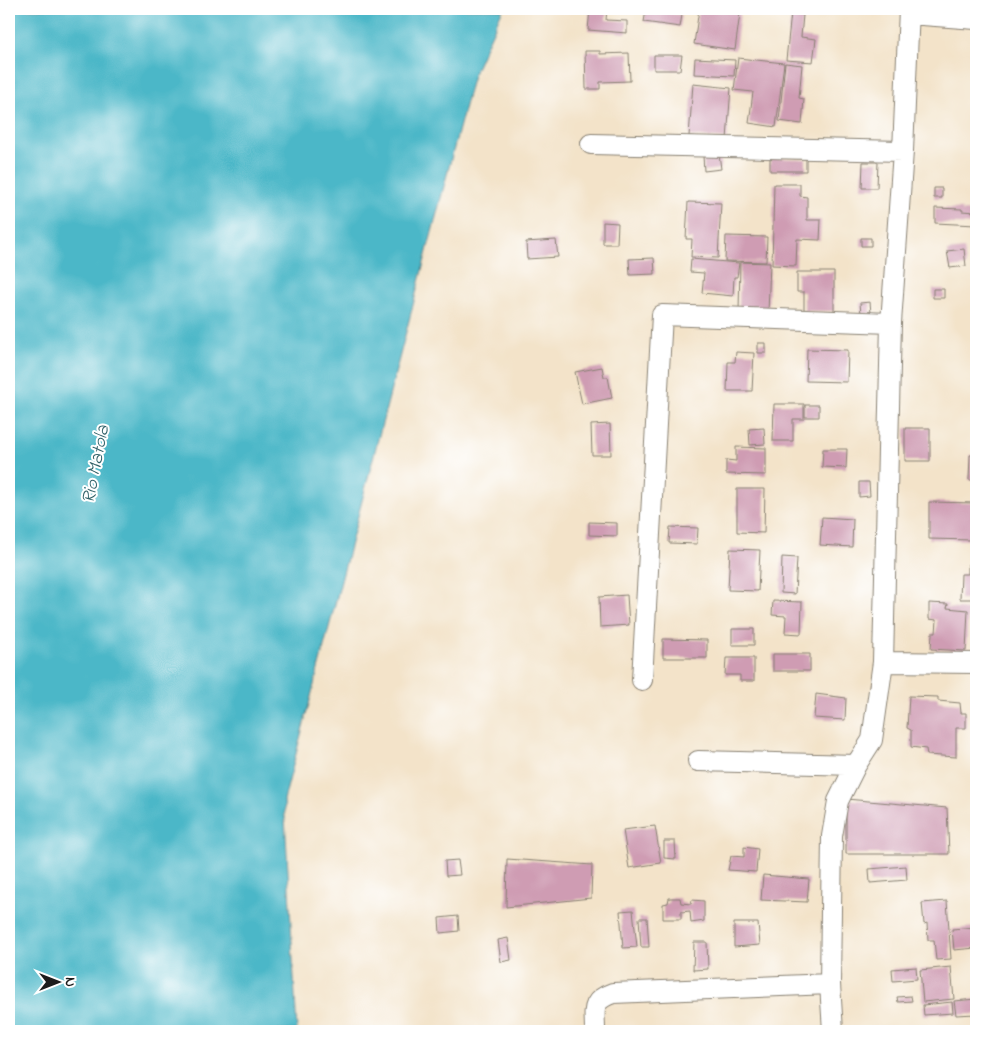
<svg xmlns="http://www.w3.org/2000/svg" width="985" height="1040" viewBox="0 0 985 1040" font-family="'Indie Flower',sans-serif">
<style>
.water{fill:#4cb7c8;stroke:#346a72}
.building{fill:#cf9cb3}
.lines{fill:none;stroke-linecap:round;stroke-linejoin:round}
.street-casing{stroke:#888072;stroke-width:22}
.street{stroke:#fff;stroke-width:20}
.labels{text-anchor:middle;stroke-width:4;stroke-linejoin:round;paint-order:stroke}
.water-label{font-size:19px;font-style:italic;fill:#326269;stroke:#fff}
</style>
<rect width="100%" height="100%" fill="#fff"/>
<filter id="ink" filterUnits="userSpaceOnUse"><feTurbulence type="fractalNoise" baseFrequency=".02" numOctaves="2"/><feDisplacementMap in="SourceGraphic" scale="10" xChannelSelector="R" yChannelSelector="G"/><feConvolveMatrix kernelMatrix="1 2 1 2 8 2 1 2 1" color-interpolation-filters="sRGB"/></filter>
<filter id="wash" filterUnits="userSpaceOnUse"><feTurbulence type="fractalNoise" baseFrequency=".0096" numOctaves="4" result="noise"/><feDisplacementMap in="SourceGraphic" scale="20" xChannelSelector="R" yChannelSelector="G"/><feGaussianBlur stdDeviation="1.12" result="paint"/><feColorMatrix in="noise" values="0 0 0 0 0 0 0 0 0 0 0 0 0 0 0 0 0 1.4 0 .05"/><feComposite in="paint" operator="in"/></filter>
<g filter="url(#wash)">
<rect width="100%" height="100%" fill="#f3e3c9"/>
<path class="water" d="M 9,9 L 503,9 L 473,75 L 284,800 L 297,1031 L 9,1031 Z"/>
<g id="blocks">
<path class="building" d="M 590,9 L 607,9 L 606,20 L 627,21 L 627,33 L 588,30 Z
M 699,9 L 740,13 L 735,50 L 694,44 Z
M 646,10 L 682,15 L 680,27 L 644,22 Z
M 791,13 L 803,15 L 801,37 L 816,39 L 813,62 L 786,60 Z
M 585,51 L 600,51 L 600,54 L 629,53 L 630,81 L 600,82 L 600,89 L 586,89 Z
M 654,55 L 682,55 L 680,70 L 654,70 Z
M 695,58 L 735,60 L 734,76 L 694,74 Z
M 738,58 L 784,63 L 776,127 L 749,123 L 753,92 L 734,90 Z
M 785,63 L 802,65 L 799,98 L 804,99 L 802,124 L 779,121 Z
M 693,84 L 731,88 L 727,139 L 689,136 Z
M 719,154 L 721,169 L 704,171 L 703,156 Z
M 770,158 L 806,159 L 806,171 L 770,171 Z
M 863,162 L 878,162 L 877,188 L 862,188 Z
M 774,184 L 800,184 L 800,196 L 807,197 L 807,220 L 821,220 L 820,240 L 797,239 L 796,266 L 772,265 Z
M 934,188 L 942,188 L 942,198 L 934,198 Z
M 688,202 L 721,203 L 718,258 L 691,257 L 692,239 L 686,239 Z
M 935,208 L 962,209 L 962,211 L 976,212 L 976,225 L 935,223 Z
M 603,222 L 618,223 L 617,244 L 603,244 Z
M 726,236 L 767,237 L 766,262 L 725,261 Z
M 861,238 L 871,238 L 871,246 L 861,246 Z
M 556,240 L 558,257 L 527,259 L 526,242 Z
M 964,249 L 966,266 L 950,268 L 947,251 Z
M 654,258 L 655,274 L 630,275 L 629,259 Z
M 691,259 L 739,263 L 737,277 L 734,277 L 733,296 L 702,293 L 704,273 L 690,272 Z
M 740,262 L 770,263 L 768,313 L 739,312 Z
M 797,272 L 834,272 L 834,311 L 804,311 L 804,292 L 797,292 Z
M 933,289 L 944,289 L 944,298 L 933,298 Z
M 870,302 L 871,313 L 861,314 L 860,303 Z
M 758,343 L 766,343 L 766,353 L 758,353 Z
M 807,349 L 848,350 L 847,382 L 806,381 Z
M 736,352 L 754,353 L 752,391 L 727,391 L 728,362 L 735,362 Z
M 602,367 L 604,377 L 608,377 L 612,398 L 582,404 L 575,372 Z
M 774,404 L 804,404 L 804,419 L 793,419 L 793,441 L 773,441 Z
M 805,405 L 819,405 L 819,417 L 805,417 Z
M 610,424 L 611,455 L 592,455 L 591,425 Z
M 764,428 L 765,444 L 750,445 L 749,429 Z
M 905,428 L 930,428 L 930,461 L 905,461 Z
M 736,447 L 766,448 L 766,475 L 726,474 L 726,460 L 736,461 Z
M 823,449 L 847,449 L 846,468 L 822,467 Z
M 970,455 L 976,455 L 976,480 L 969,480 Z
M 859,482 L 869,482 L 870,496 L 859,497 Z
M 737,489 L 765,489 L 764,533 L 737,532 Z
M 929,502 L 976,503 L 976,526 L 973,526 L 972,540 L 929,539 Z
M 822,517 L 853,519 L 852,547 L 820,545 Z
M 589,522 L 617,523 L 617,536 L 589,535 Z
M 670,527 L 698,528 L 697,544 L 669,543 Z
M 730,549 L 760,550 L 758,591 L 728,590 Z
M 782,557 L 797,558 L 795,594 L 781,593 Z
M 968,564 L 976,564 L 976,599 L 960,599 L 961,574 L 968,574 Z
M 627,595 L 629,625 L 600,627 L 599,597 Z
M 773,601 L 802,602 L 801,634 L 785,633 L 786,616 L 772,615 Z
M 929,603 L 948,604 L 947,608 L 968,610 L 966,651 L 931,649 L 932,633 L 936,633 L 937,620 L 929,619 Z
M 732,629 L 754,629 L 754,645 L 732,645 Z
M 663,639 L 707,640 L 707,658 L 663,658 Z
M 773,654 L 810,654 L 810,671 L 773,671 Z
M 726,658 L 754,658 L 754,681 L 740,681 L 740,675 L 725,675 Z
M 816,694 L 846,698 L 845,720 L 814,718 Z
M 909,696 L 938,697 L 938,701 L 960,703 L 961,713 L 966,713 L 966,728 L 956,728 L 956,757 L 927,755 L 926,749 L 911,747 L 911,730 L 907,728 Z
M 846,799 L 947,808 L 949,854 L 846,854 Z
M 655,826 L 661,863 L 629,868 L 623,830 Z
M 664,841 L 675,841 L 676,859 L 664,858 Z
M 744,847 L 758,849 L 756,872 L 728,870 L 731,856 L 744,857 Z
M 507,859 L 592,865 L 591,898 L 506,907 Z
M 458,860 L 460,875 L 446,876 L 445,861 Z
M 906,866 L 907,880 L 870,883 L 869,869 Z
M 763,875 L 809,879 L 807,902 L 761,900 Z
M 669,898 L 680,898 L 681,903 L 691,904 L 692,900 L 704,901 L 704,921 L 691,923 L 690,911 L 681,912 L 681,919 L 663,919 L 663,904 L 668,903 Z
M 947,901 L 951,959 L 936,960 L 934,940 L 928,940 L 927,923 L 924,924 L 922,903 Z
M 633,910 L 637,947 L 623,948 L 620,911 Z
M 458,916 L 459,931 L 440,933 L 439,918 Z
M 639,918 L 647,918 L 649,947 L 641,947 Z
M 734,923 L 758,923 L 760,945 L 734,947 Z
M 976,927 L 976,948 L 954,950 L 952,929 Z
M 508,938 L 511,960 L 501,962 L 498,940 Z
M 694,942 L 707,942 L 708,969 L 693,970 Z
M 916,967 L 917,979 L 893,981 L 892,969 Z
M 951,967 L 954,999 L 923,1002 L 920,970 Z
M 911,996 L 912,1001 L 898,1002 L 897,997 Z
M 976,999 L 976,1014 L 956,1015 L 954,1001 Z
M 952,1002 L 953,1013 L 924,1015 L 923,1005 Z"/>
</g>
</g>
<g filter="url(#ink)">
<use href="#blocks" fill-opacity="0" stroke="#888072" stroke-width="1"/>
<g class="lines">
<defs>
<path id="street" d="M 909,14 L 976,19
M 591,144 L 903,151
M 883,662 L 976,663
M 642,680 L 662,315 L 891,323
M 698,761 L 856,765
M 595,1031 C 595,1010 590,1001 613,993 L 830,984
M 833,1031 L 830,984 L 832,836 L 838,801 L 856,765 L 872,740 L 883,662 L 891,323 L 903,151 L 909,9"/>
</defs>
<use href="#street" class="street-casing"/>
<use href="#street" class="street"/>
</g>
</g>
<g class="labels">
<g class="water-label">
<text transform="translate(94 464) rotate(-79)" y="7">Rio Matola</text>
</g>
</g>
<rect width="985" height="1040" fill="none" stroke="#fff" stroke-width="30"/>
<g transform="translate(58 982) rotate(90)" stroke="#ffffff" stroke-width="4" paint-order="stroke">
<path d="M0-4L9 19L0 12L-9 19Z" fill="#1c1c1c"/>
<text y="-8" font-size="14" font-weight="bold" text-anchor="middle" fill="#1c1c1c">N</text>
</g>
</svg>
